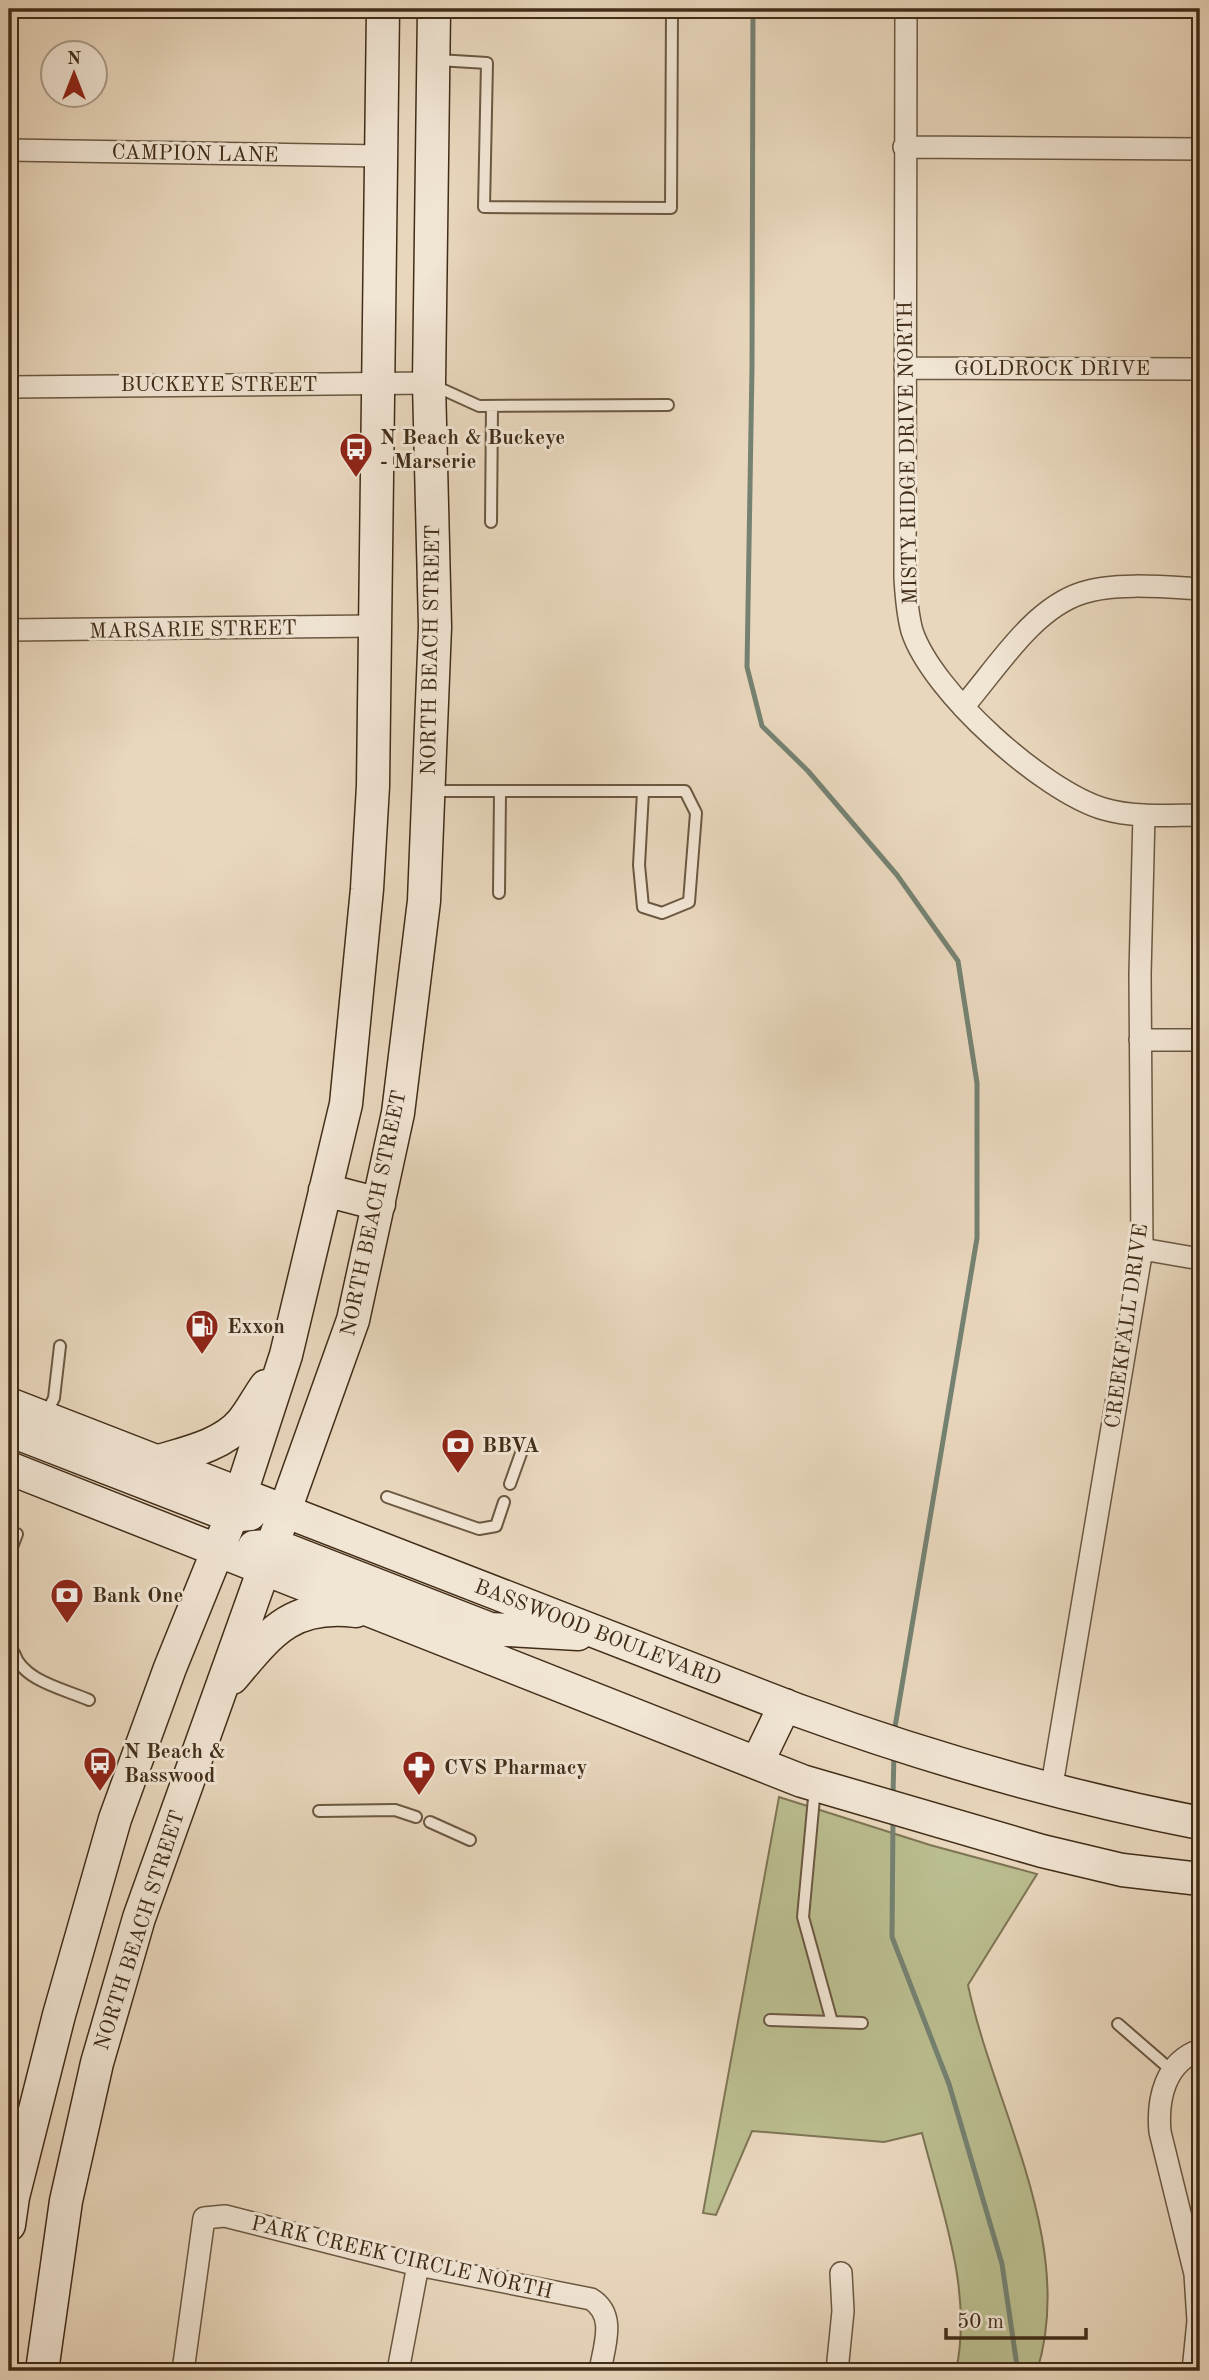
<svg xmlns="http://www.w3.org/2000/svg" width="1209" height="2380" viewBox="0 0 1209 2380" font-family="'Old Standard TT',serif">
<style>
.green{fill:#babd8f;stroke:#7e7554;stroke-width:2}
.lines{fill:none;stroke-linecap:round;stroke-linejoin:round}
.stream{stroke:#758272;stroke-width:5}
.lane-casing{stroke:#6b5841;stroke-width:14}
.street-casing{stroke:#6b5841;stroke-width:24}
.secondary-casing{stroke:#412d18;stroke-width:35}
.lane{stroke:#f1e5d4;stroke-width:10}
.street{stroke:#f1e5d4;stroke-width:21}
.secondary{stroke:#f1e5d4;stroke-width:32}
.labels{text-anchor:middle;stroke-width:6;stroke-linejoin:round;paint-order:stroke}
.street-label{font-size:21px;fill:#412d18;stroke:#f1e5d4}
.poi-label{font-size:21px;font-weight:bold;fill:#412d18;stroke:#f1e5d4;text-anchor:start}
</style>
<rect width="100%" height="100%" fill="#e9d7bd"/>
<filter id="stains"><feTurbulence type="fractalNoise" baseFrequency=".00286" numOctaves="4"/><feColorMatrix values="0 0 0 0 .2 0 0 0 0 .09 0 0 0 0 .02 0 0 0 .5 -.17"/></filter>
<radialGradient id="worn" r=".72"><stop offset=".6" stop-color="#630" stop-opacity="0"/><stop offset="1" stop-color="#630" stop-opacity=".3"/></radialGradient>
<path class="green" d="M 779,1797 L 930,1845 L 1037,1874 L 968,1985 C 994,2108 1077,2243 1037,2371 L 956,2371 C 973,2291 942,2211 922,2133 L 884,2142 L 752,2131 L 716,2215 L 703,2213 Z"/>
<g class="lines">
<path class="stream" d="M 753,9 L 752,367 L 747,667 L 762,726 L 808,771 L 897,875 L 958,961 L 977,1083 L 977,1238 L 894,1733
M 893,1796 L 894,1753
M 893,1819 L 892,1937 L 949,2084 L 1002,2264 L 1017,2366 L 1015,2371"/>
<defs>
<path id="lane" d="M 438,60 L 487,63 L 484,207 L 671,208 L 672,9
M 435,386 L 479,406 L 668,405
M 491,522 L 492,406
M 432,791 L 685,791 L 696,813 L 689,902 L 662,913 L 643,907 L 639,865 L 643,792
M 499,893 L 500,792
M 46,1414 L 54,1398 L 60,1346
M 510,1484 L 524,1445
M 387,1497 L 479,1529 L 496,1526 L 504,1502
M 9,1555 L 17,1534
M 9,1590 L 12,1632
M 14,1653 C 23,1681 64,1689 89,1700
M 815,1787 L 803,1917 L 832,2022 L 862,2023
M 319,1811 L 395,1810 L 416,1817
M 430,1822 L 470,1840
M 770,2020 L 832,2022
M 1118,2024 L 1171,2070"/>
<path id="street" d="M 906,9 L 905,578 C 906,595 907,613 912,631 C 932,692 1043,791 1104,809 C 1135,818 1169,815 1200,815
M 904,147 L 1200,149
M 9,150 L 382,156
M 905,368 L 1200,369
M 9,387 L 429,383
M 9,630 L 377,626
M 963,707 C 997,668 1032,609 1082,593 C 1114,582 1167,587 1200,589
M 1140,1040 L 1200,1040
M 1142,1249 L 1200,1259
M 1051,1791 L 1142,1249 L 1140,974 L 1144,815
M 183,2371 L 204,2218 L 225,2216 L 418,2265 L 591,2299 C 617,2315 604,2346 600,2371
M 398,2371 L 418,2265
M 837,2371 L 843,2311 L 841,2273
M 1193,2371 L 1198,2321 L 1195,2274 L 1160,2132 C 1157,2099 1165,2062 1200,2050"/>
<path id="secondary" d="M 325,1190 L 379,1204
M 9,1404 L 797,1710 C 929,1758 1062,1796 1200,1823
M 9,1430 L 231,1516 L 250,1514
M 159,1461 C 186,1453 223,1445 242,1422 C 251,1411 258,1397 266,1386
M 9,1468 L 802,1781 L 1042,1851 L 1122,1870 L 1200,1879
M 254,1547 L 274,1545 L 490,1629 L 578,1634
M 232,1678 C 270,1633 291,1603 356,1611
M 757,1763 L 785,1705
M 9,2225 L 13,2197 L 59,2015 L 115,1819 L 170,1668 L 241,1493 L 286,1355 L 346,1104 L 367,889 L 373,786 L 383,9
M 42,2371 L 66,2201 L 97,2063 L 139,1918 L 353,1320 L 398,1113 L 424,901 L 435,627 L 429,383 L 434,9"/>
</defs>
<use href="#lane" class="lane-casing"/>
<use href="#street" class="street-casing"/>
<use href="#secondary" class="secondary-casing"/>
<use href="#lane" class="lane"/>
<use href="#street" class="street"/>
<use href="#secondary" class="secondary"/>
</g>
<defs>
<symbol id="bus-pin" viewBox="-11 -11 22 30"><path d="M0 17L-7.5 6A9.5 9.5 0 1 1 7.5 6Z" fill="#8f2418" stroke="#f1e5d4"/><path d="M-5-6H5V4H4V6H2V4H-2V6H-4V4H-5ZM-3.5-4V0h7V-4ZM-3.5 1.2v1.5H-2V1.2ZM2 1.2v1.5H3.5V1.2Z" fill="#fff"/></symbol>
<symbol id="fuel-pin" viewBox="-11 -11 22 30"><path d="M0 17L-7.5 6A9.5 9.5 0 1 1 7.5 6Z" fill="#8f2418" stroke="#f1e5d4"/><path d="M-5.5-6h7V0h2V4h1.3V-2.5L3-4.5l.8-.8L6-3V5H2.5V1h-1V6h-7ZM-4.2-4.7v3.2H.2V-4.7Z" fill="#fff"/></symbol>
<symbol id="bank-pin" viewBox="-11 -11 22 30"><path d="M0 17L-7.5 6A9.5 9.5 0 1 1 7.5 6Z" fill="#8f2418" stroke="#f1e5d4"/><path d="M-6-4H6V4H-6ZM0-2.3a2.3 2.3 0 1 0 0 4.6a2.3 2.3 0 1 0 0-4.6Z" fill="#fff"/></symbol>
<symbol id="pharmacy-pin" viewBox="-11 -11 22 30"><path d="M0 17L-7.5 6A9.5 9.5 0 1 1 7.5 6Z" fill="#8f2418" stroke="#f1e5d4"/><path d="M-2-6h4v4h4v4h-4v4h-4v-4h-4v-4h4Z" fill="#fff"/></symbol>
</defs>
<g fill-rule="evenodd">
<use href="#bus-pin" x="337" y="430" width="38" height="52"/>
<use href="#fuel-pin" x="183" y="1307" width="38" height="52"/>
<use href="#bank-pin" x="439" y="1426" width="38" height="52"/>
<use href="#bank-pin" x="48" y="1576" width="38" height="52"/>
<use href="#bus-pin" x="81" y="1744" width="38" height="52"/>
<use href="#pharmacy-pin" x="400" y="1748" width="38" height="52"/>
</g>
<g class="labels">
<g class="street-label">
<text transform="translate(195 153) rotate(1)" y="7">CAMPION LANE</text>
<text x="1052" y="375">GOLDROCK DRIVE</text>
<text x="219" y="391">BUCKEYE STREET</text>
<text transform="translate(907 453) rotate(-91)" y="7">MISTY RIDGE DRIVE NORTH</text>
<text transform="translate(193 629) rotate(-1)" y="7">MARSARIE STREET</text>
<text transform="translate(430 650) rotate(-89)" y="7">NORTH BEACH STREET</text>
<text transform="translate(373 1213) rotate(-78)" y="7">NORTH BEACH STREET</text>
<text transform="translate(1126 1326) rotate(-82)" y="7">CREEKFALL DRIVE</text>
<text transform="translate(598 1632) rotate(21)" y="7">BASSWOOD BOULEVARD</text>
<text transform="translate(139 1930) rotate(-72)" y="7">NORTH BEACH STREET</text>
<text transform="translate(402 2257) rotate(13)" y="7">PARK CREEK CIRCLE NORTH</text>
</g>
<g class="poi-label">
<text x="380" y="444">N Beach &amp; Buckeye<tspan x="380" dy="24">- Marserie</tspan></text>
<text x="227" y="1333">Exxon</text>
<text x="482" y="1452">BBVA</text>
<text x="92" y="1602">Bank One</text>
<text x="124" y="1758">N Beach &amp;<tspan x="124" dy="24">Basswood</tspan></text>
<text x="444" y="1774">CVS Pharmacy</text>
</g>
</g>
<rect width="1209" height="2380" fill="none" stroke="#e9d7bd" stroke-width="35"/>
<rect x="10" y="10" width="1188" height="2359" fill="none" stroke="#412d18" stroke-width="3.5"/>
<rect x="18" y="18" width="1174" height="2345" fill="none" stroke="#412d18" stroke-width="2"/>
<g transform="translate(74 74)"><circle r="33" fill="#f1e5d4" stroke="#ab9b89" stroke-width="2"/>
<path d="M0-5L12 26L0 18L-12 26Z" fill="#8f2418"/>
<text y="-10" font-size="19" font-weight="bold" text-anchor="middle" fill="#412d18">N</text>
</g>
<path d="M946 2328v10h140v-10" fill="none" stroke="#412d18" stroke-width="3.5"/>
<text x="957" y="2328" font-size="21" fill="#412d18" stroke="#f1e5d4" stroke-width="5" paint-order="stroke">50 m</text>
<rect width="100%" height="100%" filter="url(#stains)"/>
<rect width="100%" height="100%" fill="url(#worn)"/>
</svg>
